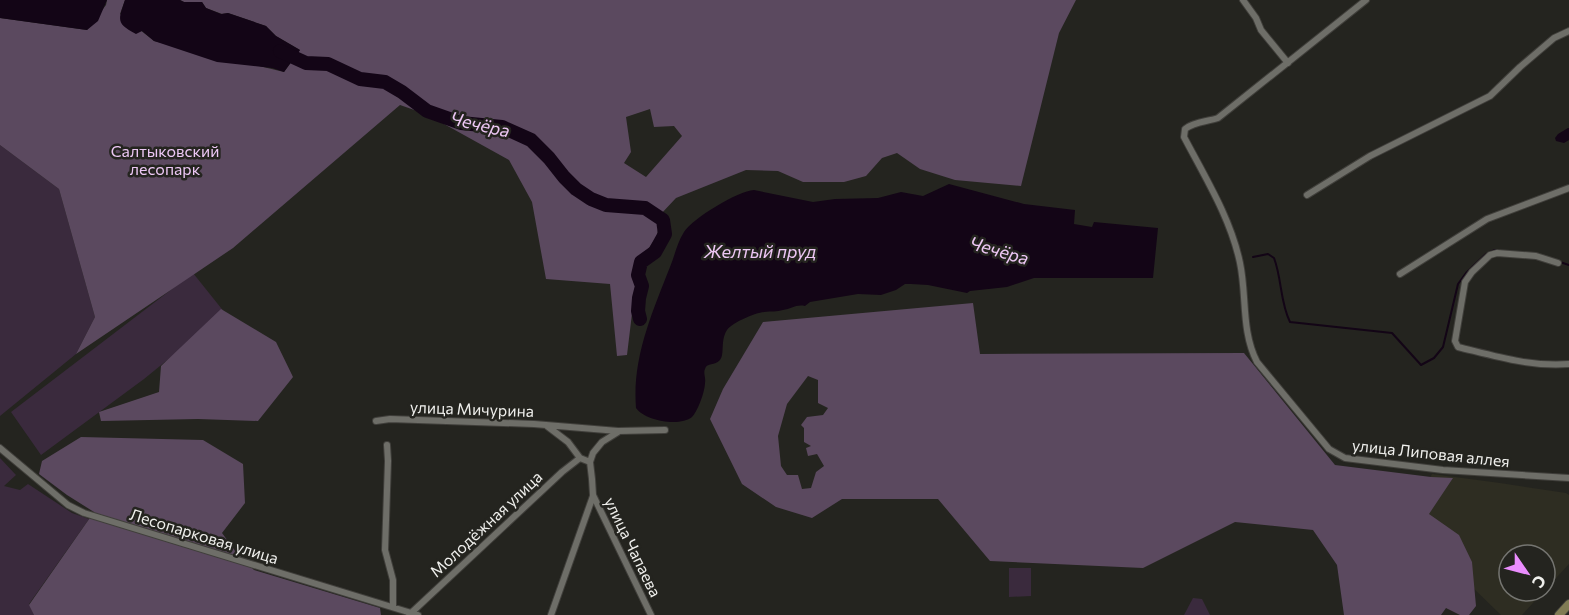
<svg xmlns="http://www.w3.org/2000/svg" width="1569" height="615" viewBox="0 0 1569 615" font-family="Commissioner,sans-serif">
<style>
.built{fill:#2e2d22}
.green{fill:#3a2a3d}
.forest{fill:#5b495f;fill-rule:evenodd}
.water{fill:#130516}
.lines{fill:none;stroke-linecap:round;stroke-linejoin:round}
.stream{stroke:#130516;stroke-width:2}
.river{stroke:#130516;stroke-width:14}
.street-casing{stroke:#403f3b;stroke-width:8}
.secondary-casing{stroke:#403f3b;stroke-width:10}
.street{stroke:#6e6e68;stroke-width:6}
.secondary{stroke:#817c54;stroke-width:8}
.labels{text-anchor:middle;stroke-width:5;stroke-linejoin:round;paint-order:stroke}
.park-label{font-size:16px;fill:#ecc7f4;stroke:#24241f}
.street-label{font-size:16px;fill:#efefec;stroke:#24241f}
.water-label{font-size:18px;font-style:italic;fill:#edc7f4;stroke:#24241f}
</style>
<rect width="100%" height="100%" fill="#24241f"/>
<path class="built" d="M 1432,474 L 1500,483 L 1566,493 L 1569,495 L 1569,564 L 1545,590 L 1545,555 L 1509,555 L 1509,591 L 1544,591 L 1522,615 L 1501,615 L 1406,523 Z"/>
<path class="green" d="M 0,145 L 59,189 L 95,317 L 76,354 L 0,416 Z
M 193,273 L 225,313 L 144,379 L 41,455 L 11,412 Z
M 0,458 L 16,475 L 4,486 L 20,490 L 28,484 L 72,513 L 89,519 L 29,604 L 34,615 L 0,615 Z
M 1009,568 L 1031,568 L 1031,596 L 1009,597 Z
M 1193,598 L 1202,599 L 1210,615 L 1184,615 Z"/>
<path class="forest" d="M 107,0 L 125,0 L 120,14 L 154,41 L 284,72 L 300,50 L 276,36 L 266,26 L 228,13 L 222,14 L 206,8 L 202,2 L 184,2 L 180,0 L 1076,0 L 1059,33 L 1021,186 L 955,180 L 920,169 L 897,153 L 882,158 L 866,176 L 844,182 L 803,182 L 778,171 L 746,170 L 676,198 L 660,215 L 657,236 L 638,264 L 627,355 L 617,356 L 610,284 L 546,279 L 532,202 L 509,160 L 426,114 L 400,105 L 233,248 L 76,354 L 95,317 L 59,189 L 0,145 L 0,18 L 87,30 L 106,5 ZM 650,109 L 654,127 L 674,126 L 682,136 L 646,177 L 624,163 L 631,152 L 626,117 Z
M 973,303 L 980,354 L 1244,353 L 1335,465 L 1431,477 L 1453,478 L 1429,514 L 1459,535 L 1472,562 L 1476,606 L 1469,615 L 1460,615 L 1446,608 L 1441,615 L 1344,615 L 1337,565 L 1313,530 L 1235,522 L 1143,568 L 990,561 L 938,499 L 842,499 L 812,518 L 776,507 L 742,484 L 710,419 L 723,389 L 763,322 ZM 808,376 L 818,380 L 818,403 L 828,408 L 823,415 L 807,417 L 801,425 L 804,428 L 804,442 L 811,446 L 806,448 L 808,456 L 817,454 L 824,466 L 816,472 L 811,488 L 802,489 L 798,475 L 787,475 L 781,466 L 778,436 L 787,404 Z
M 221,309 L 276,342 L 293,377 L 258,421 L 198,419 L 101,421 L 99,412 L 159,392 L 161,366 Z
M 81,437 L 203,440 L 243,464 L 245,503 L 222,533 L 236,552 L 254,570 L 380,608 L 381,615 L 34,615 L 29,605 L 94,512 L 67,495 L 39,474 L 42,461 Z"/>
<path class="water" d="M 0,0 L 107,0 L 98,21 L 87,30 L 0,18 Z
M 125,0 L 180,0 L 184,2 L 202,2 L 206,8 L 221,14 L 228,13 L 266,26 L 276,36 L 300,50 L 284,72 L 272,68 L 217,62 L 154,41 L 142,31 L 136,34 C 116,23 118,21 125,0 Z
M 1568,128 L 1569,128 L 1569,140 L 1564,143 L 1556,141 L 1555,138 L 1558,134 Z
M 949,184 L 1024,204 L 1075,210 L 1074,224 L 1092,227 L 1094,222 L 1158,228 L 1153,278 L 1034,278 L 1007,287 L 970,291 L 967,293 L 928,285 L 911,284 L 905,284 L 896,290 L 881,295 L 858,294 L 810,302 L 805,306 C 796,304 791,309 783,310 C 777,312 771,311 764,312 C 755,313 733,322 727,330 C 720,341 725,354 720,360 C 715,366 707,362 705,369 C 703,373 706,378 705,383 C 705,391 698,411 692,417 C 680,427 645,421 636,408 C 632,358 652,313 670,267 C 675,255 677,243 684,232 C 693,218 738,191 754,190 L 813,202 L 835,199 L 878,198 L 901,192 L 923,196 Z"/>
<g class="lines">
<path class="stream" d="M 1253,257 L 1268,254 L 1274,258 C 1282,279 1280,302 1290,322 L 1392,333 L 1421,365 L 1434,358 L 1443,347 L 1458,284 L 1466,273 L 1486,254 L 1495,250 L 1499,250
M 1560,262 L 1569,265"/>
<path class="river" d="M 280,51 L 306,63 L 328,64 L 360,79 L 385,82 L 402,92 L 427,111 L 461,123 L 502,127 L 531,140 L 549,158 L 564,177 L 576,189 L 591,199 L 606,205 L 645,208 L 663,220 L 665,234 L 655,252 L 641,262 L 638,275 L 642,286 L 639,298 L 638,311 L 640,319"/>
<defs>
<path id="street" d="M 1243,0 L 1256,18 L 1261,30 L 1288,63
M 1366,0 L 1218,118 C 1207,122 1195,121 1185,129 L 1184,137 C 1205,177 1231,219 1240,263 C 1247,296 1241,331 1257,362 L 1329,449 L 1345,458 L 1443,470 L 1569,478
M 1307,195 L 1370,156 L 1490,96 L 1520,67 L 1554,38 L 1569,31
M 1558,263 L 1536,256 L 1497,253 L 1490,255 L 1472,272 L 1465,282 L 1455,341 L 1458,347 C 1495,356 1530,367 1569,364
M 1400,274 L 1487,219 L 1569,188
M 376,421 L 390,419 L 534,424 L 618,431 L 665,430
M 547,426 L 568,442 L 580,458 L 590,462
M 618,432 L 602,442 L 593,453 L 590,462 L 592,479 L 593,495 L 651,615
M 387,445 L 388,461 L 385,550 L 393,580 L 393,607
M 0,448 L 68,505 L 84,513 L 418,615
M 409,615 L 562,472 L 580,458
M 551,615 L 593,496"/>
<path id="secondary" d="M 1559,615 L 1569,604"/>
</defs>
<use href="#street" class="street-casing"/>
<use href="#secondary" class="secondary-casing"/>
<use href="#street" class="street"/>
<use href="#secondary" class="secondary"/>
</g>
<g class="labels">
<g class="park-label">
<text x="165" y="157">Салтыковский<tspan x="165" dy="18">лесопарк</tspan></text>
</g>
<g class="street-label">
<text transform="translate(472 409) rotate(2)" y="6">улица Мичурина</text>
<text transform="translate(1431 453) rotate(6)" y="6">улица Липовая аллея</text>
<text transform="translate(486 524) rotate(-43)" y="6">Молодёжная улица</text>
<text transform="translate(204 536) rotate(17)" y="6">Лесопарковая улица</text>
<text transform="translate(633 547) rotate(64)" y="6">улица Чапаева</text>
</g>
<g class="water-label">
<text transform="translate(480 125) rotate(13)" y="6">Чечёра</text>
<text transform="translate(999 251) rotate(16)" y="6">Чечёра</text>
<text x="760" y="258">Желтый пруд</text>
</g>
</g>
<g transform="translate(1527 573) rotate(125)"><circle r="28" fill="#24241f" stroke="#757571" stroke-width="1.5"/>
<path d="M0-4.5L10 22L0 15L-10 22Z" fill="#ea8dfd"/>
<text y="-9" font-size="16" font-weight="bold" text-anchor="middle" fill="#efefec">С</text>
</g>
</svg>
